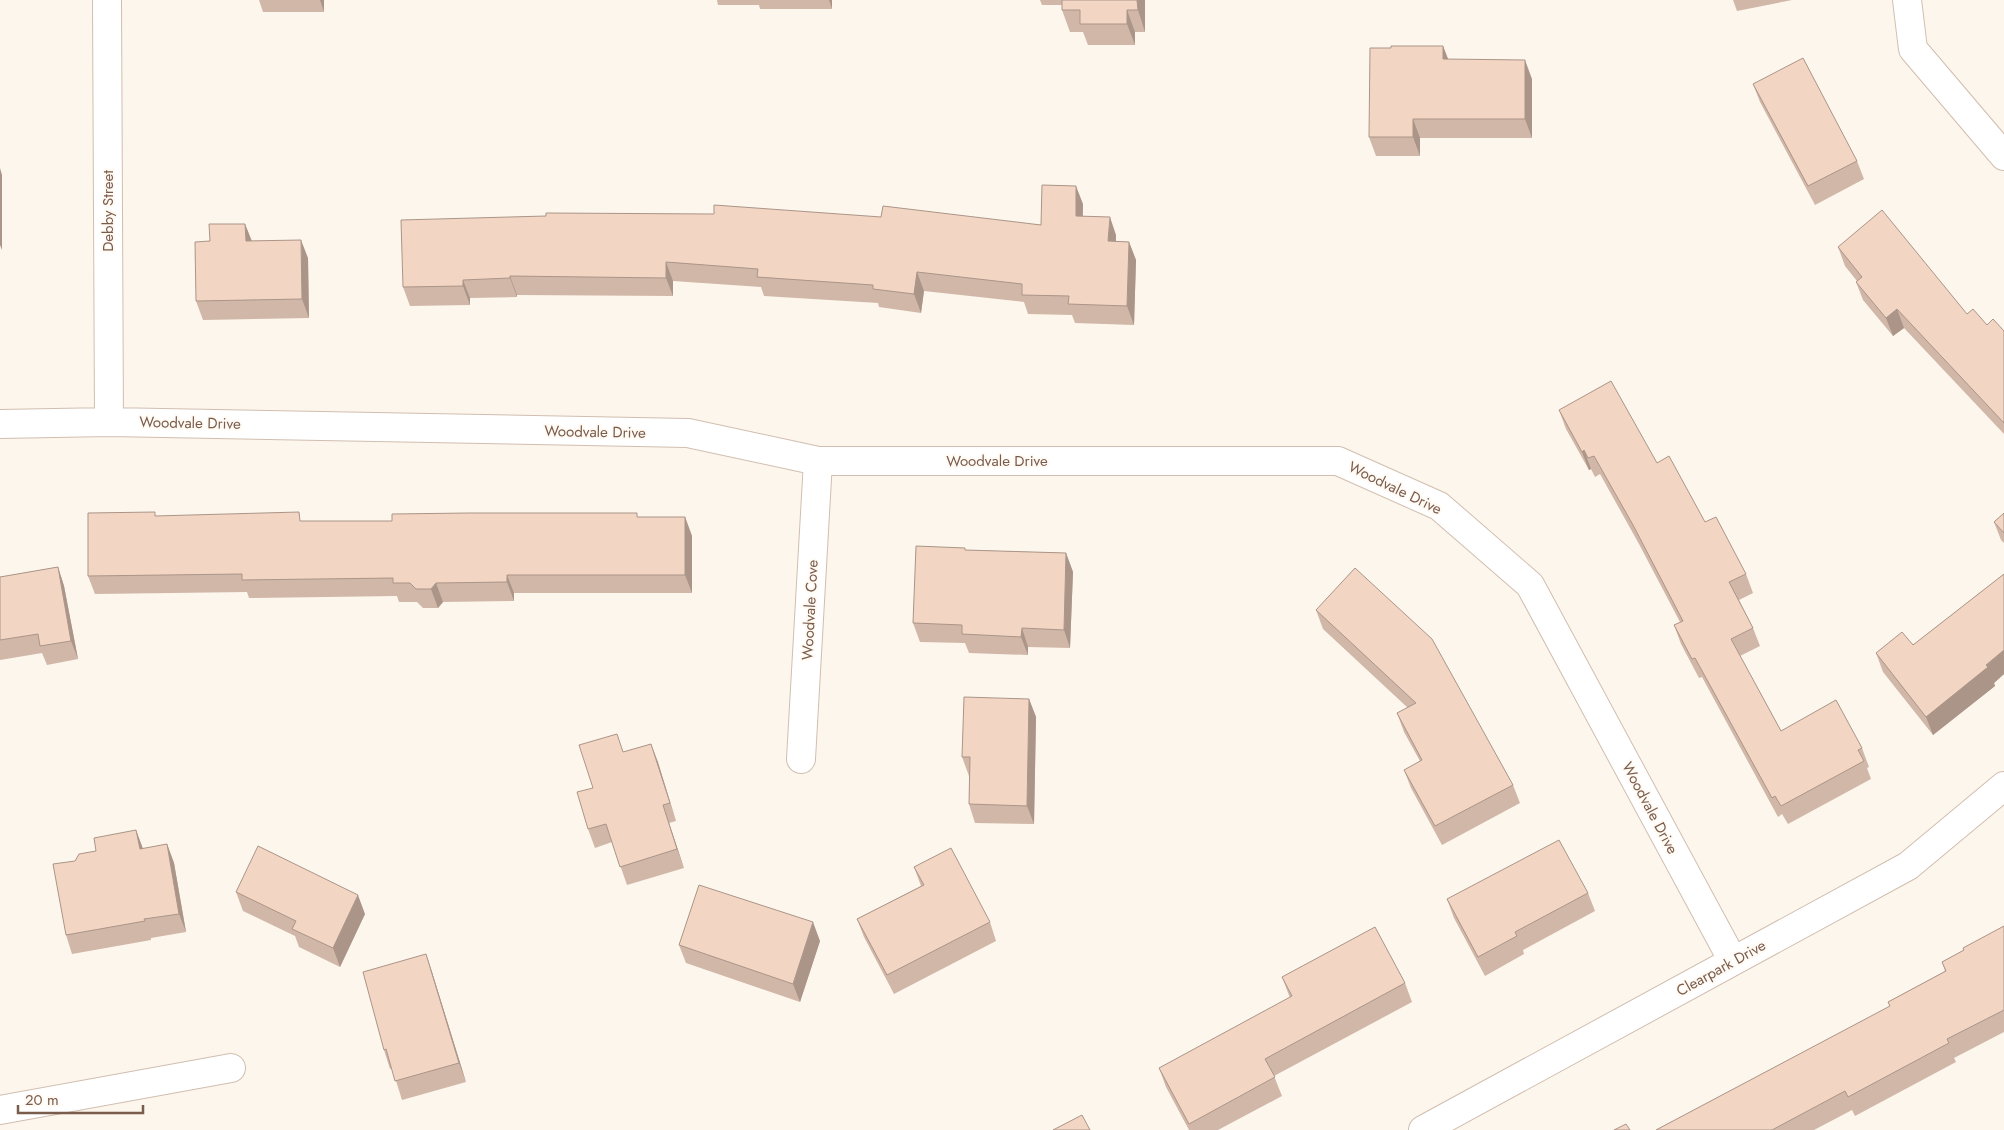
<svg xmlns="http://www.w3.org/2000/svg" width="2004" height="1130" viewBox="0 0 2004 1130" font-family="Jost,sans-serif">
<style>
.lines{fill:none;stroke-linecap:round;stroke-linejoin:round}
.minor-casing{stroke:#d1beb0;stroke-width:30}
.minor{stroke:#fff;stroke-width:28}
.wall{fill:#d1b7a8}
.shaded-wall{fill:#aa9588}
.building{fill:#f3d5c3;stroke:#aa9588}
.labels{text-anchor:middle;stroke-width:4;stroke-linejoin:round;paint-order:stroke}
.street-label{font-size:15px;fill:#7a5c4d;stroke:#fffaf3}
</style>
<rect width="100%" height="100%" fill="#fdf6ec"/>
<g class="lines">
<defs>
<path id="minor" d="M 107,0 L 109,422
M 1907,0 L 1913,49 L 2004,156
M 0,424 L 109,422 L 688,433 L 818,461 L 1338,461 L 1439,506 L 1530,585 L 1733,961
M 801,759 L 818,461
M 0,1110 L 231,1068
M 1423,1130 L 1908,866 L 2004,786"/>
</defs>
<use href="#minor" class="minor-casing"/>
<use href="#minor" class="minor"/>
</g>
<path class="wall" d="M 259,0 L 324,0 L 324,12 L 263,12 Z
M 717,0 L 832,0 L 832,9 L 760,9 L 759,5 L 718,5 Z
M 1040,0 L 1145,0 L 1145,32 L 1135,32 L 1135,45 L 1088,45 L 1083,32 L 1070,32 L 1062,10 L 1062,5 L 1042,5 Z
M 1733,0 L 1792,0 L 1737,11 Z
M 1443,46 L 1448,59 L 1532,79 L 1532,138 L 1420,138 L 1420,156 L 1376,156 L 1369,137 L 1391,48 Z
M 1753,84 L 1857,161 L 1864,179 L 1815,205 L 1760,102 Z
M 1083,204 L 1083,216 L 1116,235 L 1116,241 L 1129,242 L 1136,260 L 1134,325 L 1075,323 L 1072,315 L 1028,314 L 1024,302 L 924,291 L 921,313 L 879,307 L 878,303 L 764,296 L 761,287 L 673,281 L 673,296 L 517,295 L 517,297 L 470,298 L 470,305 L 410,306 L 403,287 L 881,217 L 1041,225 Z
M 245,224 L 252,241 L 308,258 L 309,318 L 203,320 L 196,301 L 210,241 Z
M 1838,247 L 1987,325 L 2004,331 L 2004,434 L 1904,328 L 1893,336 L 1863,300 L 1856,282 L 1857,281 L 1845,266 Z
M 1559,410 L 1657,463 L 1746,574 L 1753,593 L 1739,600 L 1753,628 L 1760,646 L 1740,656 L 1781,731 L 1862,748 L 1869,767 L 1867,768 L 1871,779 L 1788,824 L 1782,814 L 1778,817 L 1702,677 L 1699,678 L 1681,644 L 1674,625 L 1680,622 L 1639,544 L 1600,474 L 1595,477 L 1591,469 L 1589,470 L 1566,429 Z
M 2004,513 L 2004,543 L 2001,540 L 1994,522 Z
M 156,516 L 302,521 L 392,521 L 685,517 L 692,536 L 692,593 L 514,593 L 514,601 L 443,602 L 438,608 L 423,608 L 417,602 L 399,602 L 397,596 L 249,598 L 247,592 L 95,594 L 88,576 Z
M 965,550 L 1066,553 L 1073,572 L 1070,648 L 1028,647 L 1028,655 L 969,653 L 965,643 L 920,642 L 913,623 Z
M 58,567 L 64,586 L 78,659 L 47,665 L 42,653 L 0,660 L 0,577 Z
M 2004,574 L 2004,674 L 1994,683 L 1995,686 L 1933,735 L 1883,672 L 1876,653 L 1913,645 Z
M 1316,610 L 1513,785 L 1520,803 L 1442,845 L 1411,788 L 1404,770 L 1420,761 L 1404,732 L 1397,713 L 1408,708 L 1323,629 Z
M 1029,699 L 1036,717 L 1034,824 L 975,823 L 969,804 L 969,776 L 962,757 Z
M 651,744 L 676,821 L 669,823 L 684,868 L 627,885 L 612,842 L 595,848 L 588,829 L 593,788 L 624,752 Z
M 136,830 L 143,849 L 167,844 L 174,863 L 186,932 L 151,938 L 151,940 L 72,954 L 66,935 L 96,851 Z
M 914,867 L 990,922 L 996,941 L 894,994 L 864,937 L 857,919 L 921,886 Z
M 236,892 L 365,914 L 340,967 L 299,947 L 295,936 L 243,911 Z
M 1588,893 L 1595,911 L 1523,950 L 1524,954 L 1485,976 L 1454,918 L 1447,899 Z
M 2004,926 L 2004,1032 L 1954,1058 L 1956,1062 L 1855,1116 L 1852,1110 L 1814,1130 L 1656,1130 L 1890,1007 L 1888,1002 L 1945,971 L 1942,962 L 1964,950 Z
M 820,941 L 800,1002 L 686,963 L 679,945 Z
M 426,954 L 432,972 L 466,1082 L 402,1100 L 392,1068 L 390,1069 L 384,1050 Z
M 1282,977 L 1405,983 L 1412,1002 L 1274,1076 L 1282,1096 L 1218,1130 L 1189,1130 L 1166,1087 L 1159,1068 L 1290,998 Z"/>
<path class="shaded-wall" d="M 320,0 L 324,0 L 324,12 Z
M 829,0 L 832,0 L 832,9 Z
M 1137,0 L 1145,0 L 1145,32 L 1138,10 Z
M 1127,10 L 1135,32 L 1135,45 L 1127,24 Z
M 1443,46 L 1450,64 L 1443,59 Z
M 1525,60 L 1532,79 L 1532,138 L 1525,119 Z
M 1413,119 L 1420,138 L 1420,156 L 1413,137 Z
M 0,168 L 2,175 L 2,250 L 0,245 Z
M 1076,186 L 1083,204 L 1082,235 L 1076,216 Z
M 1110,217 L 1116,235 L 1115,260 L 1108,241 Z
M 245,224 L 252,242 L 246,241 Z
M 301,240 L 308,258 L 309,318 L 302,299 Z
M 1129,242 L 1136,260 L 1134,325 L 1127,306 Z
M 666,262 L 673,281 L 673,296 L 666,278 Z
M 917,272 L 924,291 L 921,313 L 914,294 Z
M 510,276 L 517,295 L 517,297 L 510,278 Z
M 463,280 L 470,298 L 470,305 L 463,286 Z
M 1897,309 L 1904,328 L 1893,336 L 1886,318 Z
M 1584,450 L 1591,469 L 1589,470 L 1582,452 Z
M 685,517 L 692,536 L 692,593 L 685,575 Z
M 1066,553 L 1073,572 L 1070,648 L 1064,630 Z
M 58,567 L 64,586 L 78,659 L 71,641 Z
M 507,575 L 514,593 L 514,601 L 507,582 Z
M 436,583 L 443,602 L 438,608 L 431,589 Z
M 1022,628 L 1028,647 L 1028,655 L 1021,637 Z
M 2004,650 L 2004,674 L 1994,683 L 1995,686 L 1933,735 L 1926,717 Z
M 1029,699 L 1036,717 L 1034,824 L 1027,806 Z
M 651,744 L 658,762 L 676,821 L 670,803 Z
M 663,805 L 684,868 L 677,849 Z
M 136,830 L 143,849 L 140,849 Z
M 167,844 L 174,863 L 186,932 L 179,914 Z
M 358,895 L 365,914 L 340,967 L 333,948 Z
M 813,922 L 820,941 L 800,1002 L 793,984 Z
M 426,954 L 432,972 L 466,1082 L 459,1063 Z"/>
<path class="building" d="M 1062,0 L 1137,0 L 1138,10 L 1127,10 L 1127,24 L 1080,24 L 1080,10 L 1062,10 Z
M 1391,46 L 1443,46 L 1443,59 L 1525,60 L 1525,119 L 1413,119 L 1413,137 L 1369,137 L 1370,48 L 1391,48 Z
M 1803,58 L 1857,161 L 1808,186 L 1753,84 Z
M 1042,185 L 1076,186 L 1076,216 L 1110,217 L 1108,241 L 1129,242 L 1127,306 L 1068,304 L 1069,296 L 1022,295 L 1022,284 L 917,272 L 914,294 L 873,289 L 873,285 L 757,277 L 758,269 L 666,262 L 666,278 L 510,276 L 510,278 L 463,280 L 463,286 L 403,287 L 401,220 L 546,216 L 546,213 L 714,214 L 714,205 L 881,217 L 883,206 L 1041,225 Z
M 1882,210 L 1967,314 L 1973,309 L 1987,325 L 1993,319 L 2004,331 L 2004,423 L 1897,309 L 1886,318 L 1856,282 L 1862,277 L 1838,247 Z
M 209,224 L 245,224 L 246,241 L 301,240 L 302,299 L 196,301 L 195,242 L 210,241 Z
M 1611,381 L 1657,463 L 1669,456 L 1705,522 L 1716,517 L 1746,574 L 1729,582 L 1753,628 L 1731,639 L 1781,731 L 1836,700 L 1862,748 L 1858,750 L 1864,761 L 1781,806 L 1775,796 L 1772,798 L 1695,658 L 1692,659 L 1674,625 L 1683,621 L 1633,525 L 1594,456 L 1588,458 L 1584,450 L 1582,452 L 1559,410 Z
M 155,512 L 155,516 L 299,512 L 300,521 L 392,521 L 392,514 L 469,513 L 637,513 L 637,517 L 685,517 L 685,575 L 507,575 L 507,582 L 436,583 L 431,589 L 416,589 L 410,583 L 393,583 L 393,578 L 242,580 L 242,574 L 88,576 L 88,513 Z
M 2004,513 L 2004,533 L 1994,522 Z
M 916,546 L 965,548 L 965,550 L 1066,553 L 1064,630 L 1022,628 L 1021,637 L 962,634 L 962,625 L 913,623 Z
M 58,567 L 71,641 L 40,646 L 38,634 L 0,640 L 0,577 Z
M 1355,568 L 1432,639 L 1513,785 L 1435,826 L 1404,770 L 1422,760 L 1397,713 L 1416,703 L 1316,610 Z
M 2004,574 L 2004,650 L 1986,665 L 1988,667 L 1926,717 L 1876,653 L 1902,632 L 1913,645 Z
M 964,697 L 1029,699 L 1027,806 L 969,804 L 970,757 L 962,757 Z
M 617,734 L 623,752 L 651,744 L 670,803 L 663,805 L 677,849 L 620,867 L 606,824 L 588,829 L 577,792 L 593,788 L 579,745 Z
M 136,830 L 140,849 L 167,844 L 179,914 L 144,919 L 145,921 L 66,935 L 53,864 L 75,861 L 79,854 L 96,851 L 94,838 Z
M 1559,840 L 1588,893 L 1515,932 L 1517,936 L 1478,957 L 1447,899 Z
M 258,846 L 358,895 L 333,948 L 292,929 L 296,921 L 236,892 Z
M 951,848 L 990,922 L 887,975 L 857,919 L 924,885 L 914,867 Z
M 699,885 L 813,922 L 793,984 L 679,945 Z
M 2004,926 L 2004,1010 L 1947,1039 L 1949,1043 L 1848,1097 L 1845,1091 L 1772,1130 L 1656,1130 L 1890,1006 L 1888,1002 L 1946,971 L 1942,962 L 1964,950 L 1963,948 Z
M 1375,927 L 1405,983 L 1265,1059 L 1275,1077 L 1189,1124 L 1159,1068 L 1292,996 L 1282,977 Z
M 426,954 L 459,1063 L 395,1081 L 386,1049 L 384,1050 L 363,972 Z
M 1082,1115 L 1090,1130 L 1053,1130 Z
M 1626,1124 L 1630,1130 L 1614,1130 Z"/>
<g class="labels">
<g class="street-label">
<text transform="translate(108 211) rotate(-90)" y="5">Debby Street</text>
<text transform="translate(190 423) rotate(1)" y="5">Woodvale Drive</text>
<text transform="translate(595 432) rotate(1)" y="5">Woodvale Drive</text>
<text x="997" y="466">Woodvale Drive</text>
<text transform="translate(1395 488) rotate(26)" y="5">Woodvale Drive</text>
<text transform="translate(810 610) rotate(-87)" y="5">Woodvale Cove</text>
<text transform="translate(1650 808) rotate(62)" y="5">Woodvale Drive</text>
<text transform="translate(1721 968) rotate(-29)" y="5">Clearpark Drive</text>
</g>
</g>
<path d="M18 1105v8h125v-8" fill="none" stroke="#7a5c4d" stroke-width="2.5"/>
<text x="25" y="1105" font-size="15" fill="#7a5c4d" stroke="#fffaf3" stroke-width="4" paint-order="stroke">20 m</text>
</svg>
